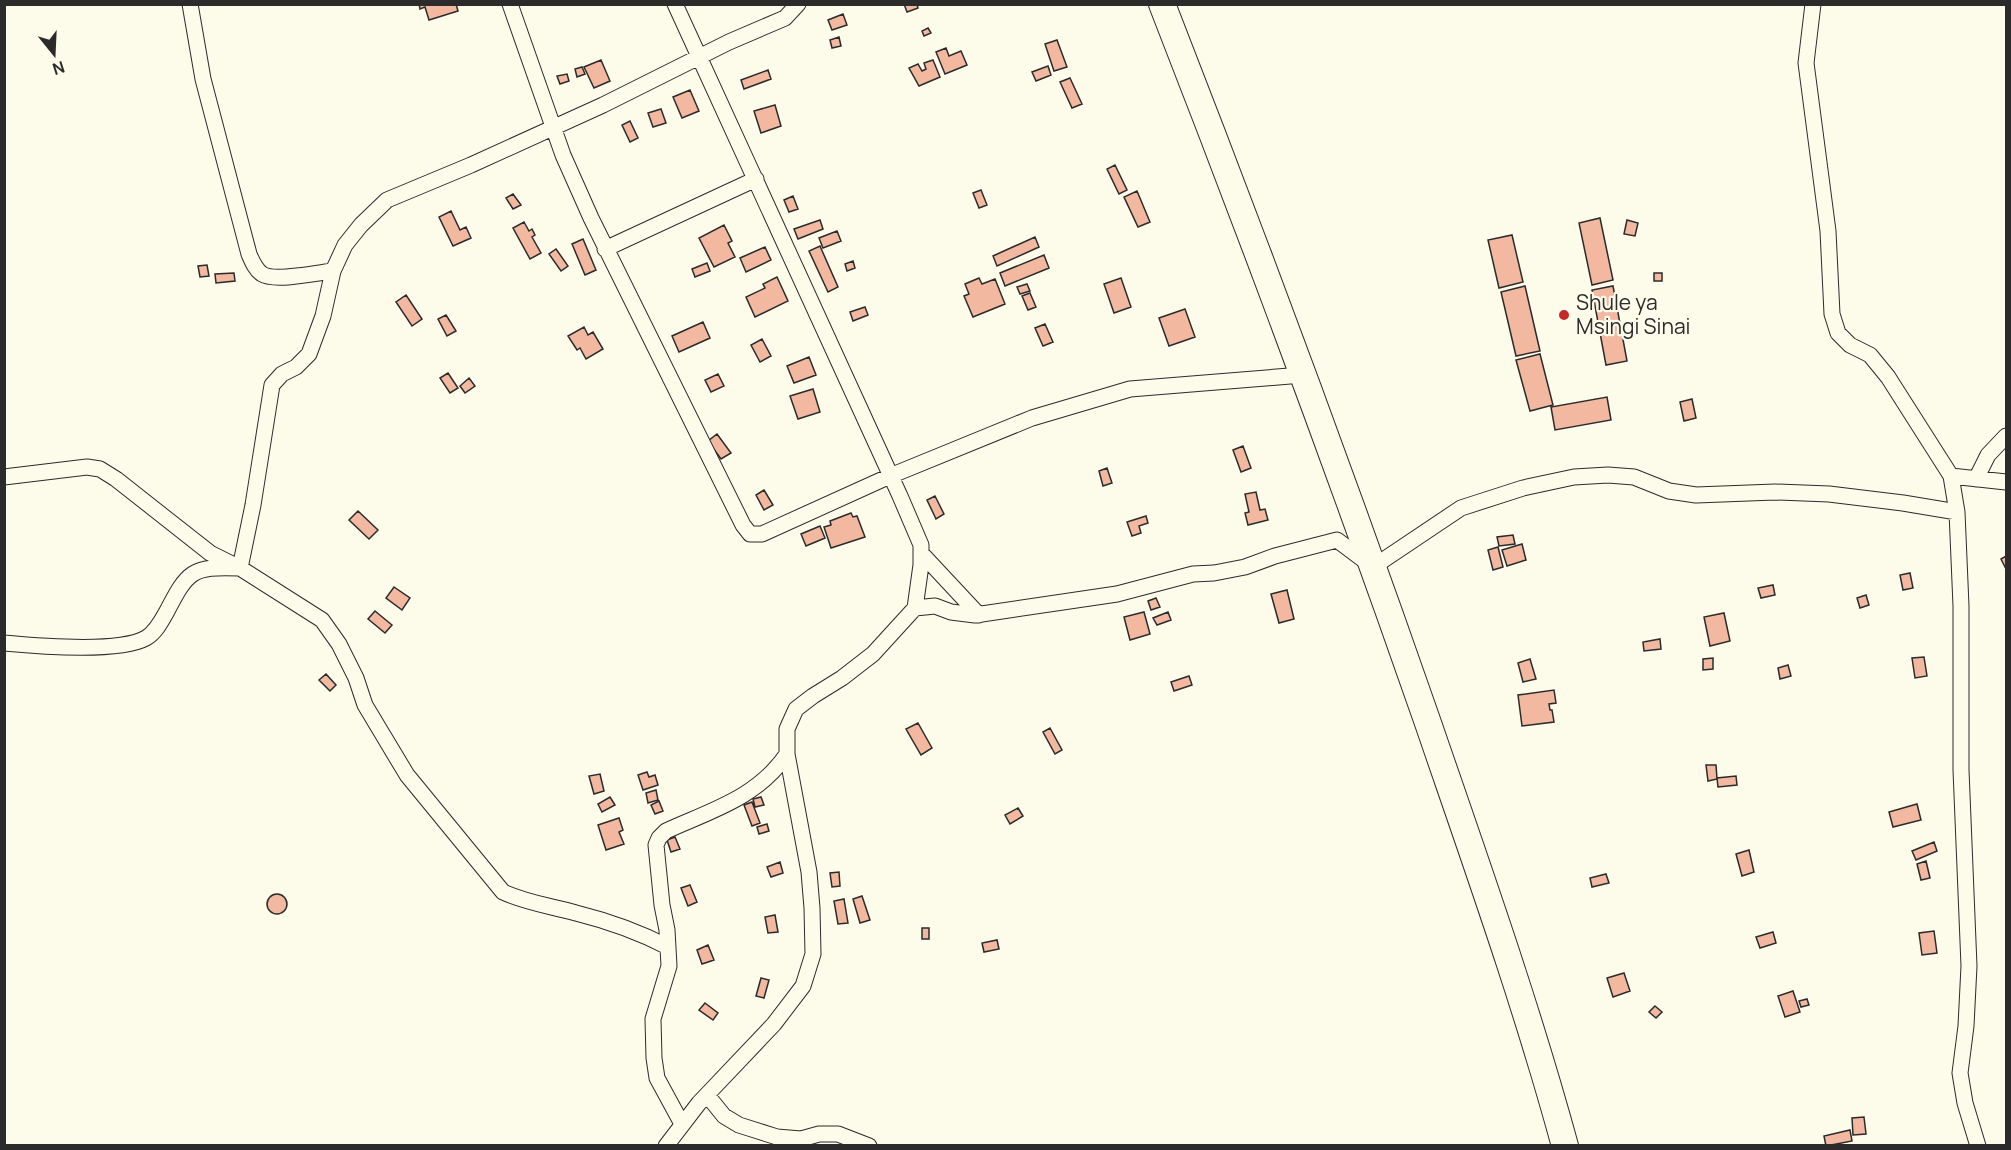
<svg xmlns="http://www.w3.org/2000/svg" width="2011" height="1150" viewBox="0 0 2011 1150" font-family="Manrope,sans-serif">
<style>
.building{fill:#f2b8a0;stroke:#2b2b2b;stroke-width:1.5}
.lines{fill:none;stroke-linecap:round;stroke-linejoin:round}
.minor-casing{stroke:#2b2b2b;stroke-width:17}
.trunk-casing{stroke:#2b2b2b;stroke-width:28}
.minor{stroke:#fdfbea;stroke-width:15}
.trunk{stroke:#fdfbea;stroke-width:26}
.poi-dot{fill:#c62828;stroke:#fdfbea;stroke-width:2}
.labels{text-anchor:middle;stroke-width:4.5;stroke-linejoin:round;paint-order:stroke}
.poi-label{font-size:21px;fill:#2b2b2b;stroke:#fdfbea;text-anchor:start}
</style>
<rect width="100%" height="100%" fill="#fdfbea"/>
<path class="building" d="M 419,4 L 456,4 L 458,11 L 429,20 L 425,7 L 420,9 Z
M 904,4 L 917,4 L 918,8 L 907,12 Z
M 843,14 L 847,25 L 832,30 L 828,20 Z
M 928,28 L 931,33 L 924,36 L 922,31 Z
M 839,37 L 841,46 L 832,48 L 830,40 Z
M 1057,40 L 1067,67 L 1054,71 L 1045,44 Z
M 946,48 L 949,56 L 961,51 L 967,65 L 945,74 L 936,52 Z
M 601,60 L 610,81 L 594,88 L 584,67 Z
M 933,60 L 940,77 L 919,86 L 909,68 L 918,64 L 922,71 L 926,69 L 924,63 Z
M 1048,66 L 1051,75 L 1036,81 L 1032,72 Z
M 582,67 L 585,74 L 577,77 L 575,69 Z
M 768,70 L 771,79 L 744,89 L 741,80 Z
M 567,74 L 569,81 L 560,84 L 557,76 Z
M 1070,78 L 1082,104 L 1072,108 L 1060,82 Z
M 690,90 L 699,111 L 682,118 L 673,97 Z
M 775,105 L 781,126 L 761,133 L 754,111 Z
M 661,109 L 666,123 L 653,127 L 648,113 Z
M 630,121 L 638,138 L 630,142 L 622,125 Z
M 1115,165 L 1127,190 L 1119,194 L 1107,169 Z
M 981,190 L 987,205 L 979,208 L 973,193 Z
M 1137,191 L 1150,222 L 1138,227 L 1124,197 Z
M 513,194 L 521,205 L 513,209 L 506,198 Z
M 793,196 L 798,209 L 789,212 L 784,200 Z
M 451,211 L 460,230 L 466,227 L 471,238 L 453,246 L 439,217 Z
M 1600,218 L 1613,280 L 1592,285 L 1579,223 Z
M 820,220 L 823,229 L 798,239 L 794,229 Z
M 1627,220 L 1638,223 L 1635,236 L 1624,234 Z
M 524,222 L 529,231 L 532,229 L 535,235 L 532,237 L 541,253 L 530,259 L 513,228 Z
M 724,225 L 732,241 L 728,243 L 735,257 L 714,267 L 699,238 Z
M 837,231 L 841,241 L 823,248 L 819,238 Z
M 1512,235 L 1523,282 L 1499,288 L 1488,240 Z
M 1035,237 L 1039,247 L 997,266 L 993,256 Z
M 583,239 L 596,270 L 585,275 L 572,244 Z
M 820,246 L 838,287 L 828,292 L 809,251 Z
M 765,247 L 771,260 L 746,272 L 740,258 Z
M 556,249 L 568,266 L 561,271 L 549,254 Z
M 1044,255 L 1049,268 L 1005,286 L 1000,273 Z
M 853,261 L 855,268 L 847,271 L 845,264 Z
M 707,263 L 710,271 L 695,277 L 692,269 Z
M 207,265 L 209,276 L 200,277 L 198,266 Z
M 234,273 L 235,281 L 216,283 L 215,274 Z
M 1654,273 L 1662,273 L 1662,281 L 1654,281 Z
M 777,277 L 788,301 L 755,317 L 746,297 L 765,288 L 763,284 Z
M 979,278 L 982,284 L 995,279 L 1005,304 L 973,317 L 964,296 L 969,294 L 965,284 Z
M 1121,278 L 1131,307 L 1114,313 L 1104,284 Z
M 1027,284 L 1030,291 L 1020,294 L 1017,287 Z
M 1525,286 L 1540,351 L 1516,356 L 1501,292 Z
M 1613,286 L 1627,361 L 1606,365 L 1592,290 Z
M 1030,293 L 1036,307 L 1028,310 L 1022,296 Z
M 406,295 L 422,319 L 412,326 L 396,302 Z
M 865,307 L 868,315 L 853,321 L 850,312 Z
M 1185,309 L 1195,337 L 1169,346 L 1159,318 Z
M 446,315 L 456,331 L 447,336 L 438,319 Z
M 703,322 L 710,338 L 679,352 L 672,336 Z
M 1045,324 L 1053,342 L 1043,346 L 1035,328 Z
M 584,327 L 588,335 L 593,332 L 603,349 L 586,359 L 580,348 L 577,350 L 568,336 Z
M 762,339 L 771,356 L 760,362 L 751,345 Z
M 1540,354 L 1553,405 L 1530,411 L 1516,360 Z
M 809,357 L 816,375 L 794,383 L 787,366 Z
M 448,373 L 458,388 L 450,393 L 440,378 Z
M 718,374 L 724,386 L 711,392 L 705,380 Z
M 469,378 L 475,386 L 465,393 L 460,386 Z
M 813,389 L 820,412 L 798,419 L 790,396 Z
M 1607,397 L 1611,420 L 1555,430 L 1551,407 Z
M 1692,399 L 1696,418 L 1684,421 L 1680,402 Z
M 717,434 L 731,453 L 721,459 L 708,441 Z
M 1243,446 L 1251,468 L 1241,472 L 1233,450 Z
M 1107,468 L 1112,483 L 1103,486 L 1099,471 Z
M 764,490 L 773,505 L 764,510 L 756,495 Z
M 1256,492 L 1260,510 L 1265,509 L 1268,520 L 1248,525 L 1245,513 L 1249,512 L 1245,494 Z
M 935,496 L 944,514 L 936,519 L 927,500 Z
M 358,511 L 378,530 L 369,539 L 349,520 Z
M 851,513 L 853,517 L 857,516 L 865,537 L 831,548 L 824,527 L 831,525 L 830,521 Z
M 1146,516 L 1148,523 L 1139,526 L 1141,533 L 1132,536 L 1127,522 Z
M 820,526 L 825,538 L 806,546 L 801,534 Z
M 1513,535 L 1515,544 L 1499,546 L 1497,537 Z
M 1522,544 L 1526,560 L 1507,566 L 1502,550 Z
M 1498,547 L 1503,567 L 1493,570 L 1488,550 Z
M 2006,556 L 2006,569 L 2001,559 Z
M 1910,573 L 1913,588 L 1903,590 L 1900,575 Z
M 1773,585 L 1775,595 L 1761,598 L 1758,588 Z
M 394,587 L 410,598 L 402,610 L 386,598 Z
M 1287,590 L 1294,619 L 1279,623 L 1271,594 Z
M 1866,595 L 1869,605 L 1860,608 L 1857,598 Z
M 1156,598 L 1160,607 L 1151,610 L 1148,601 Z
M 375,611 L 392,625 L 385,633 L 368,619 Z
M 1144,612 L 1150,634 L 1130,640 L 1124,617 Z
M 1168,612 L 1171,620 L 1157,625 L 1153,618 Z
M 1724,613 L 1730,641 L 1710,646 L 1704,617 Z
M 1660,639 L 1661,649 L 1644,651 L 1643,642 Z
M 1924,657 L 1927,676 L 1915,678 L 1912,658 Z
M 1713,658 L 1713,669 L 1703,670 L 1703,659 Z
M 1530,659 L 1536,679 L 1523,682 L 1518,663 Z
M 1788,665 L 1791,676 L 1780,679 L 1778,668 Z
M 326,674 L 336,685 L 330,691 L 319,680 Z
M 1189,676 L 1192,685 L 1174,691 L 1171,682 Z
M 1554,690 L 1556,703 L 1549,704 L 1550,710 L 1552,710 L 1554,722 L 1522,726 L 1518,695 Z
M 918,723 L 932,748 L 921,755 L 906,729 Z
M 1050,728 L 1062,750 L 1055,754 L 1043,732 Z
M 1706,765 L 1716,765 L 1717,779 L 1708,781 Z
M 647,772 L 649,777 L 655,775 L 658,785 L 643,790 L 638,775 Z
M 600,774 L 604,791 L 594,794 L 589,776 Z
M 1736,776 L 1737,785 L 1718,787 L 1717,778 Z
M 656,790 L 658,800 L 648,803 L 646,793 Z
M 610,797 L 615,805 L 602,812 L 598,804 Z
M 761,797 L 764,805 L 755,807 L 753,799 Z
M 659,801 L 663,811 L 655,814 L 651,805 Z
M 752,802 L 760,823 L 752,826 L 744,805 Z
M 1917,804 L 1921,820 L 1893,827 L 1889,812 Z
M 1018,808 L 1023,816 L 1010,824 L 1005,815 Z
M 619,818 L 623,830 L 619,832 L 624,844 L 606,850 L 598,825 Z
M 767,824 L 769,831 L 759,834 L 757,827 Z
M 675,837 L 680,849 L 671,852 L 667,840 Z
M 1934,842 L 1937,851 L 1916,860 L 1912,851 Z
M 1749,850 L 1754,872 L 1742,876 L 1736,854 Z
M 1926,861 L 1930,878 L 1921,880 L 1917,864 Z
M 780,862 L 783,873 L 771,877 L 767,867 Z
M 839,872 L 840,886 L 832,887 L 830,873 Z
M 1606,874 L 1609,883 L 1592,887 L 1590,878 Z
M 690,885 L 697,902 L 688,906 L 681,888 Z
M267 904a10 10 0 1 1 20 0a10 10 0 1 1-20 0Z
M 862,896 L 870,920 L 860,923 L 853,899 Z
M 844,899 L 848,923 L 838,924 L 834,901 Z
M 775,915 L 778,932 L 768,933 L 765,917 Z
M 922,928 L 929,928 L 929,939 L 922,939 Z
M 1934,931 L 1937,953 L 1922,955 L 1919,933 Z
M 1773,932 L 1776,943 L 1760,948 L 1756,937 Z
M 997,940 L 999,949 L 984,952 L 982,943 Z
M 708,945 L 714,960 L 702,964 L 697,950 Z
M 1624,973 L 1630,991 L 1613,997 L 1607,978 Z
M 761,978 L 769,980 L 764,998 L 756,996 Z
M 1793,991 L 1800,1012 L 1785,1017 L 1778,996 Z
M 1807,999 L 1809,1005 L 1801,1007 L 1799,1001 Z
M 705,1003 L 718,1013 L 713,1020 L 699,1010 Z
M 1655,1006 L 1662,1012 L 1656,1018 L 1649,1012 Z
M 1864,1117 L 1866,1134 L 1853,1135 L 1852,1118 Z
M 1850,1130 L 1852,1141 L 1826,1146 L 1824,1136 Z"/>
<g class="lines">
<defs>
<path id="minor" d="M 190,4 L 203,79 L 249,254 C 252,261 255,269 262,274 C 274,282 317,273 333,271
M 510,4 L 563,155 L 591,218 L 743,525 L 750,534 L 762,534 L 890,476 L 1032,418 L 1130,389 L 1302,375
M 1813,4 L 1806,63 L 1828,231 L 1832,314 L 1838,333 L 1850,345 L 1870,355 L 1888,377 L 1951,476 L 1957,512 L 1961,606 L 1961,770 L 1969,966 L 1966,1026 L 1960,1073 L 1965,1103 L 1978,1146
M 605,249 L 756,179
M 1951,476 L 2006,482
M 4,477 L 87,467 L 100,469 L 116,479 L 210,553 L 240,568 L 322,620 L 339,644 L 356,678 L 365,705 L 407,775 L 503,892 C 527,903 551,906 576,913 C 608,921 639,932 668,947
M 1976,479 L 1988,455 L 2006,436
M 922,554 L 979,615
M 915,608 L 935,606 L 951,612 L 975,615 L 1117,594 L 1193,574 L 1214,573 L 1245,567 L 1275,556 L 1337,540 L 1373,567 L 1461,508 L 1523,488 L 1574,477 L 1608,475 L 1634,477 L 1669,491 L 1696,495 L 1775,492 L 1829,494 L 1903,503 L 1957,512
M 4,643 C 36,646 119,653 146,638 C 155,633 161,622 166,613 C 188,571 191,566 240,568 L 253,505 L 272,385 L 282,374 L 296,367 L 309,354 L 323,316 L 333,271 L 345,245 L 361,225 L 387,200 L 471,165 L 603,105 L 729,42 L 785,18 L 798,4
M 707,1095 L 724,1116 L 739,1125 L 777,1137 L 801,1139 L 819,1134 L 838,1134 L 869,1146
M 682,1124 L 657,1078 L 654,1058 L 653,1019 L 669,966 L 667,930 L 662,905 L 656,845 L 659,838 L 666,831 C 712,810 757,798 787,754
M 666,1146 L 699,1103 L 774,1024 L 803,986 L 813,954 L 812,908 L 809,872 L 787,754 L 787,729 L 796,709 L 813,696 L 842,678 L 873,654 L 915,608 L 921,565 L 921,545 L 900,496 L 675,4"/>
<path id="trunk" d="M 1162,4 C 1255,242 1344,482 1428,723 C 1476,863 1526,1003 1565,1146"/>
</defs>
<use href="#minor" class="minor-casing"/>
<use href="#trunk" class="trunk-casing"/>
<use href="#minor" class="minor"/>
<use href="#trunk" class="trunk"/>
</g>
<circle class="poi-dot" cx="1564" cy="315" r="6"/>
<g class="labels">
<g class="poi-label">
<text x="1576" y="310">Shule ya<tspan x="1576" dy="24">Msingi Sinai</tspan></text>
</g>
</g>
<rect width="2011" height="1150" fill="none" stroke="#2b2b2b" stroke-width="12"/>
<g transform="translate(54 54) rotate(162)" stroke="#fdfbea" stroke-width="4.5" paint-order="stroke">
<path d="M0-4.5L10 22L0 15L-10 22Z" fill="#2b2b2b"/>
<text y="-9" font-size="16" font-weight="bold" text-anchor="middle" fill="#2b2b2b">N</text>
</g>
</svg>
